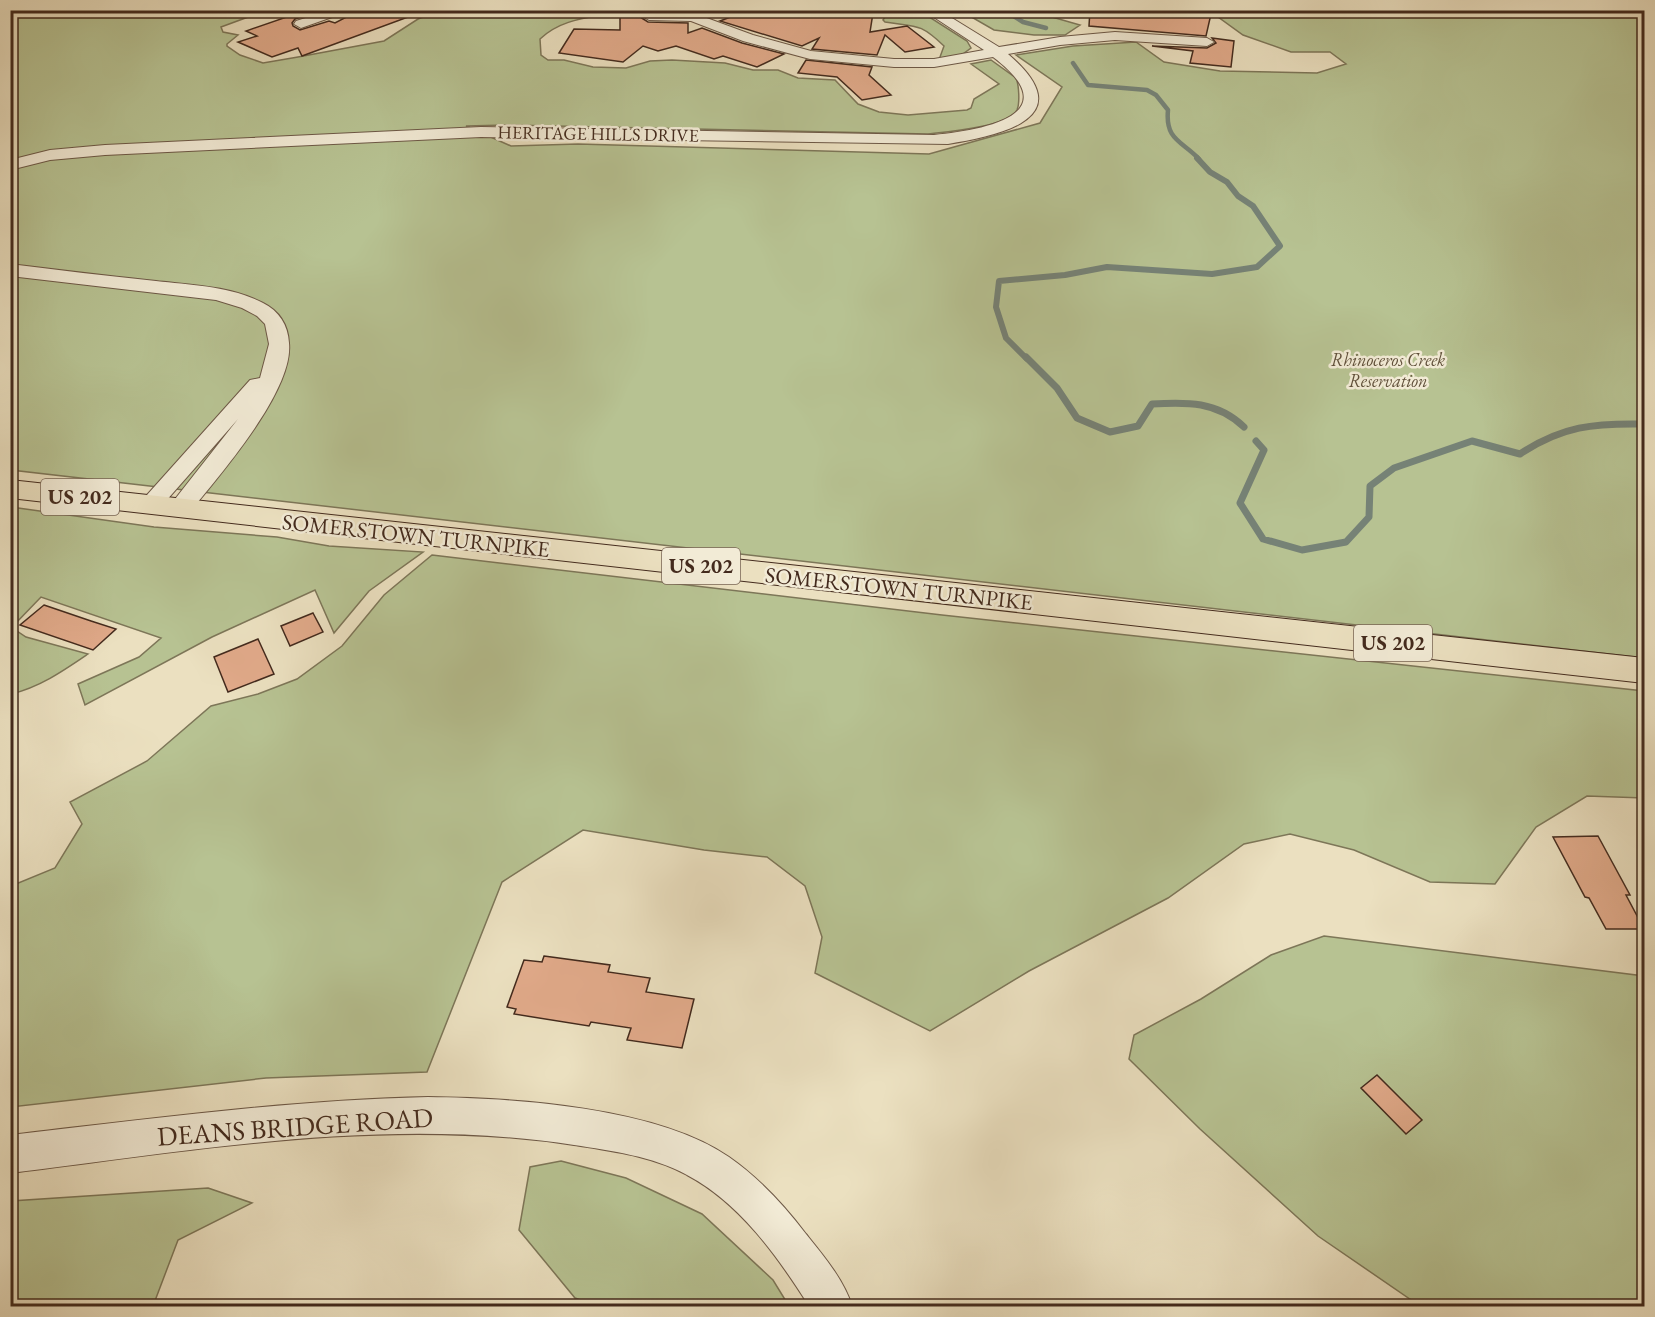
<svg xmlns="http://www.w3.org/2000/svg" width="1655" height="1317" viewBox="0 0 1655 1317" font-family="'EB Garamond',serif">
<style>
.green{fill:#b7c292;stroke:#7d7658;stroke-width:1.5}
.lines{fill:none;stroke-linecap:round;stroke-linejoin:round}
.stream-far2{stroke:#768276;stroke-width:4.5}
.stream-far1{stroke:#768276;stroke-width:6}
.stream{stroke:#768276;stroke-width:7}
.building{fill:#e1aa8a;stroke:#432a1d;stroke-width:1.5}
.minor-casing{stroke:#6d5846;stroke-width:2}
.primary-casing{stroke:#432a1d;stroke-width:2}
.minor{fill:#f2ebd6;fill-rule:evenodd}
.primary{fill:#ebe0c0;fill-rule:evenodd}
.labels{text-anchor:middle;stroke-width:5;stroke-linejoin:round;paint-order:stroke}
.far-street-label{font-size:18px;fill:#432a1d;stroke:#f2ebd6}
.far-park-label{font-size:18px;font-style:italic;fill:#60503a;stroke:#f2ebd6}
.shield{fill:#f2ebd6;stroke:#786454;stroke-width:1.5}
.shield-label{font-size:21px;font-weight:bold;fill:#432a1d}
.street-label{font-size:22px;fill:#432a1d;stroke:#f2ebd6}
.near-street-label{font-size:27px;fill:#432a1d;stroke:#f2ebd6}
</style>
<rect width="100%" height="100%" fill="#ebe0c0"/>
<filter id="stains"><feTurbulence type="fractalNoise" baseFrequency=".00333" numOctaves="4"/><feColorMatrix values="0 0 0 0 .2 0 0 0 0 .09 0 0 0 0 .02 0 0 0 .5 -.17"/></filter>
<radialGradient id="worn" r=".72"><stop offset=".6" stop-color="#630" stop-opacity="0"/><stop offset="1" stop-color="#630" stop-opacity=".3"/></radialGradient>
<path class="green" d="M 10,11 L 295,11 L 282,13 L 259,13 L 221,27 L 223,32 L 238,35 L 227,44 L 227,46 L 240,55 L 263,63 L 298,57 L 384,41 L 418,19 L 439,11 L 622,11 C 593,18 563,17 540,39 L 541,55 L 548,60 L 564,60 L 593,67 L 626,68 L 650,61 L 672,60 L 725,63 L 753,70 L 778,70 L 798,78 L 835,80 L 858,104 L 879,112 L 908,115 L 967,110 L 971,108 L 974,99 L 999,84 L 971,64 L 991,60 L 1016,78 C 1019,85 1020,103 1017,110 C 1008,127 945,132 928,134 L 507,125 L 466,126 L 511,146 L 578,144 L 929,154 L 1040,123 L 1062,87 L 1016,55 L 1073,46 L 1136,42 L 1164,62 L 1220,71 L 1317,73 L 1346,64 L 1330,52 L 1291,52 L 1243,35 L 1211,12 L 1203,11 L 1644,11 L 1644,658 L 11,470 Z
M 889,11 L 920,11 L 967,41 L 971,48 L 960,56 L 942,59 L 940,57 L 944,46 C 919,22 916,27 885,22 L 883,20 Z
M 961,11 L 1036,11 L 1045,15 L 1080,25 L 1065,35 L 1034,35 L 994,30 Z
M 11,507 L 154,527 L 277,537 L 329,546 L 423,552 L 369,591 L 334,633 L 315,590 L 212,637 L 85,705 L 78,684 L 139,657 L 161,638 L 41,597 L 15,624 L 17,631 L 26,637 L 88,654 C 63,671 40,687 11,694 Z
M 432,555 L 942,615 L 1644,691 L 1644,798 L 1587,796 L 1536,827 L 1495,884 L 1430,882 L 1354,850 L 1290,834 L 1244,844 L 1168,898 L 1029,971 L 930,1031 L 815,973 L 822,937 L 805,886 L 767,857 L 704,850 L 583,830 L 502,882 L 427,1072 L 266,1078 L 11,1107 L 11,886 L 55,868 L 82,824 L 70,802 L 147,761 L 211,706 L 258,694 L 297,679 L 342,646 L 384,595 Z
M 1324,936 L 1644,976 L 1644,1306 L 1420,1306 L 1318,1236 L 1200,1129 L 1129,1059 L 1134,1035 L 1201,999 L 1271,955 Z
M 561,1161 L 626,1178 L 702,1214 L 773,1280 L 789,1306 L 598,1306 L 575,1298 L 519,1230 L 530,1167 Z
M 208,1188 L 252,1203 L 178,1240 L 153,1306 L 11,1306 L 11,1201 Z"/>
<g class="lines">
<path class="stream-far2" d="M 1004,10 L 1023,22 L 1046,28
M 1073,63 L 1088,85 L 1147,90 L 1156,95 L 1168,110 C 1165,140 1182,141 1199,159"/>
<path class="stream-far1" d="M 1027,359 L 1006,338 L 996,307 L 999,281 L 1065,275 L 1107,267 L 1212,274 L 1257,267 L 1280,246 L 1253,206 L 1238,196 L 1227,182 L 1210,172 L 1197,158"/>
<path class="stream" d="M 1026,357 L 1057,388 L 1077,418 L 1110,432 L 1138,426 L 1152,404 C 1187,402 1217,401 1244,427
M 1256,441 L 1264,450 L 1240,503 L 1263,539 L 1302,550 L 1346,542 L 1369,517 L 1370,486 L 1394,468 L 1472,441 L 1520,454 C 1562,426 1594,423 1644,424"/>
</g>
<path class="building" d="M 360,10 L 419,10 L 419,13 L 302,56 L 298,48 L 272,57 L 238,42 L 257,36 L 246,31 L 304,11 L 311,14 L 295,19 L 292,23 L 293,26 L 300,30 L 329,21 L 335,23 Z
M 759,10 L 878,10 L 873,13 L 870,32 L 907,26 L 934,47 L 905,52 L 885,35 L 877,55 L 812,49 L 819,38 L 802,46 L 720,21 L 741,13 L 747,15 Z
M 1090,10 L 1175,10 L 1211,14 L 1206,36 L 1089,26 Z
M 643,13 L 640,17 L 648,22 L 688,23 L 688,33 L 702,28 L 742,43 L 784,54 L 757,67 L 723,56 L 714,59 L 676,46 L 658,51 L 643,46 L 623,62 L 559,53 L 574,29 L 620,30 L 620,14 Z
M 1212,38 L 1234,41 L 1231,67 L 1190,63 L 1193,51 L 1152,46 L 1207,48 L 1216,43 Z
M 806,60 L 872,67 L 869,75 L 891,95 L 862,100 L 837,77 L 798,73 Z
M 44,605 L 91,621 L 116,629 L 93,650 L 20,625 Z
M 313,613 L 323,632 L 290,646 L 281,626 Z
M 258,639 L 274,674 L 228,692 L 214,657 Z
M 1598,836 L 1630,895 L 1626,895 L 1644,929 L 1606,929 L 1589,898 L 1585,897 L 1553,837 Z
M 544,956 L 610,965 L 608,972 L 650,978 L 646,992 L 694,999 L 682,1048 L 627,1040 L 631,1028 L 591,1022 L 589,1026 L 514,1014 L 516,1009 L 507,1007 L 524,960 L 542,962 Z
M 1377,1075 L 1422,1120 L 1406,1134 L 1361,1088 Z"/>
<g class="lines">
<defs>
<path id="minor" d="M 331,10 L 352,10 L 301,28 L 294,24 L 296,21 Z
M 923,10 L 939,10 L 999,47 L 1060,37 L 1115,32 L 1207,38 L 1214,42 L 1207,46 L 1115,40 L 1060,45 L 1008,54 C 1082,117 1004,135 948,144 L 481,137 L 105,155 L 50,160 L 10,170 L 10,160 L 50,150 L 105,145 L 481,127 L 934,135 C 984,130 1070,115 993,57 L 934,67 L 894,67 L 810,59 L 743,41 L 691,21 L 649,20 L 642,16 L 649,12 L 693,13 L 753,35 L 811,51 L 894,59 L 934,59 L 984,50 Z
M 10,264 C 59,270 107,276 156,281 C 191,285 231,286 263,303 C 279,311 288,325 289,343 C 294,391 218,477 188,514 L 180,516 L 172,514 L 168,508 L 238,419 L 158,510 L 150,513 L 142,510 L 138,505 L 250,380 L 260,378 L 269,344 L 265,324 L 257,316 L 242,308 L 216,300 L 10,276 Z
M 428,1097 C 514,1098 657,1107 729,1157 C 759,1178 784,1205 806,1234 C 823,1255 844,1280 852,1306 L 809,1306 C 778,1257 740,1203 687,1175 C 653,1156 611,1151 574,1145 C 386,1116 197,1150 10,1173 L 10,1135 C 150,1119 288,1100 428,1097 Z"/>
<path id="primary" d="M 10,480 L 1644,658 L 1644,683 L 10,498 Z"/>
</defs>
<use href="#minor" class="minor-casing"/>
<use href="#primary" class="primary-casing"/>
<use href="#minor" class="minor"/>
<use href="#primary" class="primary"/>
</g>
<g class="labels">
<g class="far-street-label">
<text transform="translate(598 134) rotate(1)" y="6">HERITAGE HILLS DRIVE</text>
</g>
<g class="far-park-label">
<text x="1388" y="366">Rhinoceros Creek<tspan x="1388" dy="21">Reservation</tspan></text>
</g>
<g class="shield">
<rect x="41" y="479" width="78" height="36" rx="4.5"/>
<rect x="662" y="548" width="78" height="36" rx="4.5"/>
<rect x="1354" y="625" width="78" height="36" rx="4.5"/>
</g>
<g class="shield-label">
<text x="80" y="504">US 202</text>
<text x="701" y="573">US 202</text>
<text x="1393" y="650">US 202</text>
</g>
<g class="street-label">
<text transform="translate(416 535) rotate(6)" y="8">SOMERSTOWN TURNPIKE</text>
<text transform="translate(899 588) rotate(6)" y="8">SOMERSTOWN TURNPIKE</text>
</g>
<g class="near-street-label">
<text transform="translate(295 1127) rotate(-4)" y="9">DEANS BRIDGE ROAD</text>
</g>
</g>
<rect width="1655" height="1317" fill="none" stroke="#ebe0c0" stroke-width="36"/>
<rect x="12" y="12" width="1631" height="1293" fill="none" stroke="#432a1d" stroke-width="3"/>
<rect x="18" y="18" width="1619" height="1281" fill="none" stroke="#432a1d" stroke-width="1.5"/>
<rect width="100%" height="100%" filter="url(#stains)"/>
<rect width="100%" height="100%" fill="url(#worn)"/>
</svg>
